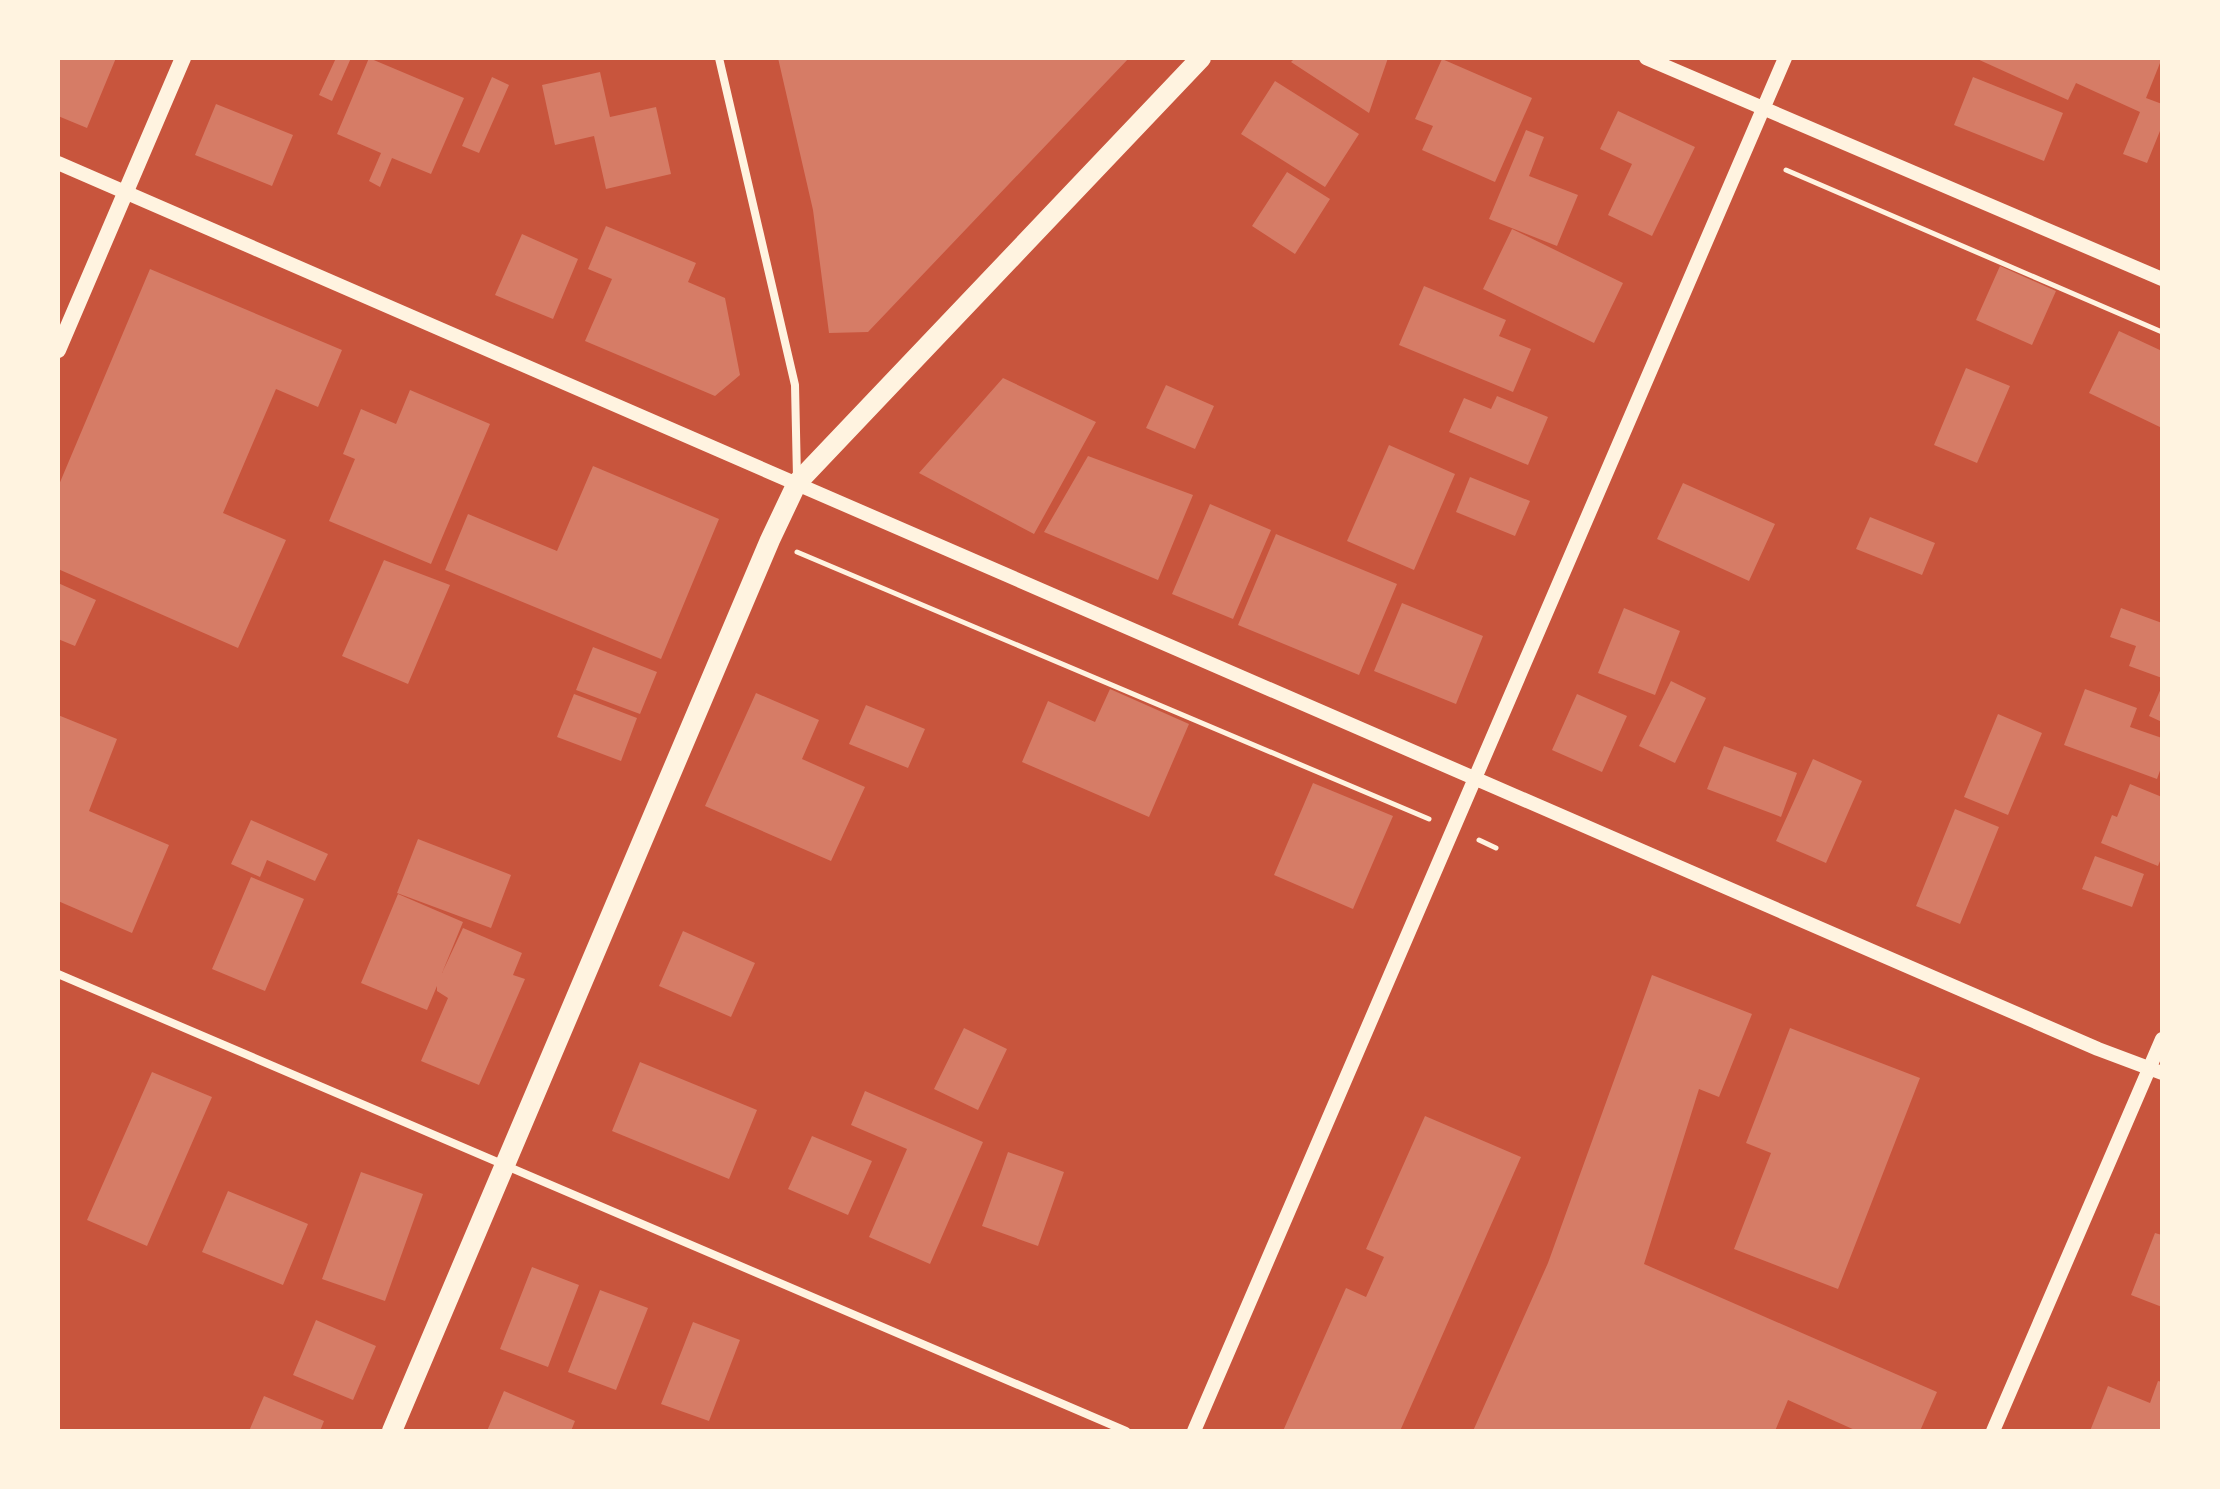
<svg xmlns="http://www.w3.org/2000/svg" width="2220" height="1489" viewBox="0 0 2220 1489" font-family="Quicksand,sans-serif">
<style>
.building{fill:#d67c66}
.lines{fill:none;stroke-linecap:round;stroke-linejoin:round}
.path{stroke:#fff3e0;stroke-width:5}
.minor{stroke:#fff3e0;stroke-width:8}
.tertiary{stroke:#fff3e0;stroke-width:14}
.secondary{stroke:#fff3e0;stroke-width:16}
.primary{stroke:#fff3e0;stroke-width:20}
</style>
<rect width="100%" height="100%" fill="#c8553d"/>
<path class="building" d="M 58,58 L 116,58 L 87,128 L 58,116 Z
M 336,58 L 351,58 L 332,101 L 319,95 Z
M 369,58 L 464,98 L 431,174 L 392,158 L 380,187 L 369,181 L 381,153 L 337,134 Z
M 778,58 L 1129,58 L 868,332 L 829,333 L 813,210 Z
M 1295,58 L 1388,58 L 1369,113 L 1291,62 Z
M 1975,58 L 2162,58 L 2146,98 L 2162,104 L 2162,126 L 2147,163 L 2123,154 L 2140,112 L 2076,83 L 2068,100 Z
M 1442,59 L 1532,98 L 1495,182 L 1422,150 L 1433,126 L 1415,119 Z
M 600,72 L 610,117 L 656,107 L 671,174 L 606,189 L 594,136 L 555,145 L 542,85 Z
M 492,77 L 509,85 L 479,153 L 462,146 Z
M 1973,77 L 2063,113 L 2044,161 L 1954,125 Z
M 1275,81 L 1359,134 L 1325,187 L 1241,134 Z
M 216,104 L 293,135 L 272,186 L 195,155 Z
M 1618,111 L 1695,147 L 1652,236 L 1608,215 L 1632,164 L 1600,149 Z
M 1526,130 L 1544,137 L 1529,176 L 1578,195 L 1557,246 L 1489,219 Z
M 1287,172 L 1330,199 L 1295,254 L 1252,226 Z
M 606,226 L 696,263 L 688,282 L 725,298 L 740,375 L 715,396 L 585,341 L 612,279 L 588,269 Z
M 1512,229 L 1623,283 L 1594,343 L 1483,289 Z
M 522,234 L 578,259 L 553,319 L 495,295 Z
M 2000,266 L 2056,291 L 2032,345 L 1976,320 Z
M 150,269 L 342,350 L 318,407 L 276,389 L 223,513 L 286,540 L 238,648 L 58,569 L 58,487 Z
M 1424,286 L 1506,320 L 1499,336 L 1531,349 L 1513,392 L 1399,345 Z
M 2119,331 L 2162,351 L 2162,428 L 2089,393 Z
M 1966,368 L 2010,386 L 1977,463 L 1934,445 Z
M 1003,378 L 1096,422 L 1034,534 L 919,473 Z
M 1166,385 L 1214,406 L 1195,449 L 1146,428 Z
M 410,390 L 490,424 L 431,564 L 329,521 L 355,459 L 343,454 L 361,409 L 396,424 Z
M 1497,396 L 1548,417 L 1528,465 L 1449,432 L 1464,398 L 1491,409 Z
M 1389,445 L 1455,474 L 1414,570 L 1347,541 Z
M 1088,456 L 1193,495 L 1158,580 L 1044,532 Z
M 593,466 L 719,519 L 661,659 L 445,570 L 468,514 L 557,551 Z
M 1470,477 L 1530,501 L 1515,536 L 1456,512 Z
M 1683,483 L 1775,524 L 1749,581 L 1657,539 Z
M 1210,504 L 1271,530 L 1233,619 L 1172,594 Z
M 1870,517 L 1935,543 L 1922,575 L 1856,549 Z
M 1276,534 L 1397,584 L 1359,675 L 1238,625 Z
M 384,560 L 450,585 L 408,684 L 342,656 Z
M 58,583 L 96,600 L 75,646 L 58,639 Z
M 1402,603 L 1483,636 L 1456,704 L 1374,671 Z
M 1624,608 L 1680,631 L 1655,695 L 1598,673 Z
M 2121,608 L 2162,623 L 2162,678 L 2129,666 L 2136,646 L 2110,637 Z
M 593,647 L 657,672 L 640,714 L 576,690 Z
M 1671,681 L 1706,698 L 1675,763 L 1639,746 Z
M 2162,686 L 2162,722 L 2149,716 Z
M 1110,689 L 1189,724 L 1149,817 L 1022,762 L 1048,701 L 1095,722 Z
M 2085,689 L 2137,708 L 2130,727 L 2162,738 L 2162,765 L 2157,779 L 2064,745 Z
M 756,693 L 819,720 L 802,759 L 865,787 L 831,861 L 705,806 Z
M 574,694 L 637,718 L 621,761 L 557,737 Z
M 1577,694 L 1627,716 L 1602,772 L 1552,750 Z
M 866,705 L 925,729 L 908,768 L 849,744 Z
M 1998,714 L 2042,733 L 2008,815 L 1964,797 Z
M 58,715 L 117,739 L 89,811 L 169,845 L 132,933 L 58,901 Z
M 1724,746 L 1797,773 L 1781,817 L 1707,789 Z
M 1813,759 L 1862,781 L 1826,863 L 1776,841 Z
M 1313,783 L 1393,816 L 1353,909 L 1274,875 Z
M 2130,784 L 2162,797 L 2162,856 L 2158,866 L 2101,843 L 2112,815 L 2117,817 Z
M 1955,809 L 1999,827 L 1960,924 L 1916,906 Z
M 251,820 L 328,854 L 315,881 L 267,860 L 260,877 L 231,864 Z
M 418,839 L 511,875 L 491,928 L 397,893 Z
M 2095,856 L 2144,874 L 2132,907 L 2082,889 Z
M 251,877 L 304,899 L 265,991 L 212,969 Z
M 398,894 L 463,922 L 442,973 L 463,928 L 522,953 L 513,975 L 525,979 L 479,1085 L 421,1061 L 448,998 L 437,991 L 437,986 L 427,1010 L 361,983 Z
M 683,931 L 755,963 L 731,1017 L 659,986 Z
M 1652,975 L 1752,1014 L 1719,1097 L 1699,1089 L 1644,1264 L 1937,1392 L 1920,1431 L 1857,1431 L 1788,1400 L 1775,1431 L 1473,1431 L 1548,1263 Z
M 964,1028 L 1007,1049 L 978,1110 L 934,1089 Z
M 1790,1028 L 1920,1078 L 1838,1289 L 1734,1249 L 1771,1153 L 1746,1143 Z
M 640,1062 L 757,1110 L 729,1179 L 612,1131 Z
M 152,1072 L 212,1097 L 147,1246 L 87,1220 Z
M 865,1091 L 983,1142 L 930,1264 L 869,1237 L 907,1149 L 851,1125 Z
M 1425,1116 L 1521,1157 L 1400,1431 L 1283,1431 L 1346,1288 L 1366,1297 L 1384,1257 L 1366,1249 Z
M 812,1136 L 872,1161 L 848,1215 L 788,1189 Z
M 1008,1152 L 1064,1172 L 1038,1246 L 982,1226 Z
M 361,1172 L 423,1194 L 385,1301 L 322,1279 Z
M 228,1191 L 308,1224 L 283,1285 L 202,1252 Z
M 2155,1233 L 2162,1235 L 2162,1307 L 2131,1295 Z
M 532,1267 L 579,1285 L 548,1367 L 500,1349 Z
M 600,1290 L 648,1308 L 616,1390 L 568,1372 Z
M 316,1320 L 376,1346 L 353,1400 L 293,1375 Z
M 693,1322 L 740,1340 L 709,1421 L 661,1404 Z
M 2158,1381 L 2162,1382 L 2162,1431 L 2090,1431 L 2108,1386 L 2150,1403 Z
M 504,1391 L 575,1421 L 571,1431 L 487,1431 Z
M 264,1396 L 324,1421 L 320,1431 L 249,1431 Z"/>
<g class="lines">
<path class="path" d="M 1786,170 L 2162,332
M 797,552 L 1429,819
M 1479,840 L 1496,848"/>
<path class="minor" d="M 719,58 L 795,385 L 797,478
M 58,974 L 1126,1431"/>
<path class="tertiary" d="M 1646,58 L 2162,279
M 58,163 L 2098,1049 L 2162,1073
M 1194,1431 L 1785,58
M 1993,1431 L 2162,1039"/>
<path class="secondary" d="M 58,350 L 183,58"/>
<path class="primary" d="M 392,1431 L 770,540 L 797,483 L 1201,58"/>
</g>
<rect width="2220" height="1489" fill="none" stroke="#fff3e0" stroke-width="120"/>
</svg>
